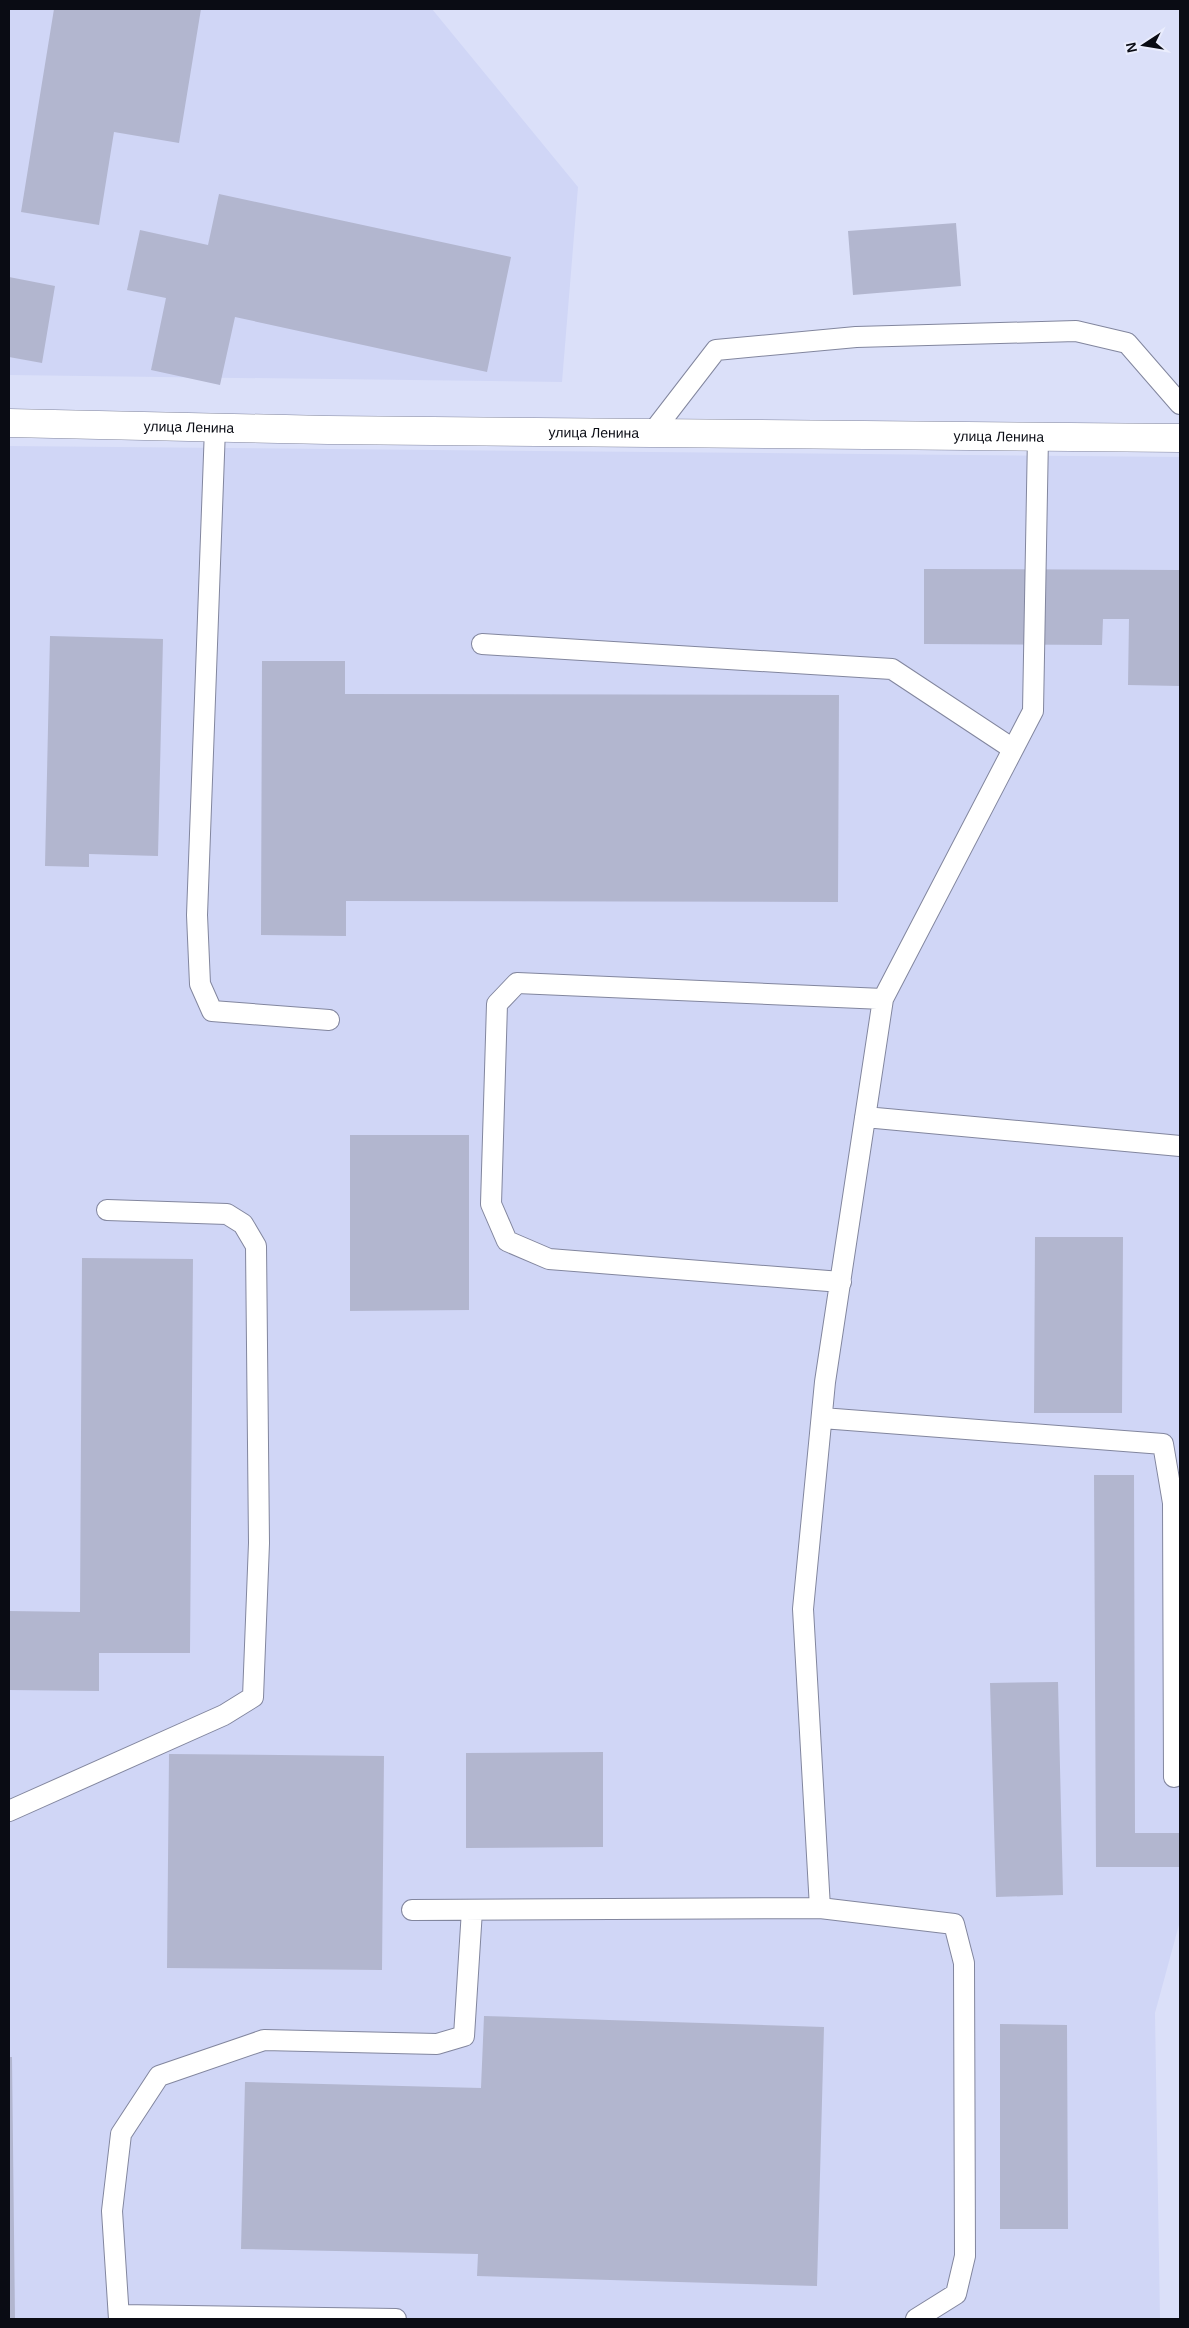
<svg xmlns="http://www.w3.org/2000/svg" width="1189" height="2328" viewBox="0 0 1189 2328" font-family="Helvetica,sans-serif">
<style>
.built{fill:#d0d6f6}
.building{fill:#b2b6cf}
.lines{fill:none;stroke-linecap:round;stroke-linejoin:round}
.service-casing{stroke:#82869e;stroke-width:22}
.minor-casing{stroke:#82869e;stroke-width:29}
.service{stroke:#fff;stroke-width:20}
.minor{stroke:#fff;stroke-width:28}
.labels{text-anchor:middle;stroke-width:4.5;stroke-linejoin:round;paint-order:stroke}
.street-label{font-size:14px;fill:#0a0c14;stroke:#eaedfd}
</style>
<rect width="100%" height="100%" fill="#dbe0f9"/>
<path class="built" d="M 9,9 L 432,9 L 578,187 L 562,382 L 9,375 Z
M 9,446 L 1180,457 L 1180,1921 L 1155,2013 L 1160,2319 L 9,2319 Z"/>
<path class="building" d="M 54,9 L 201,9 L 179,143 L 114,132 L 99,225 L 21,212 Z
M 219,194 L 511,257 L 487,372 L 235,317 L 220,385 L 151,370 L 166,298 L 127,290 L 140,230 L 208,245 Z
M 956,223 L 961,286 L 853,295 L 848,231 Z
M 9,277 L 55,286 L 42,363 L 9,357 Z
M 924,569 L 1180,570 L 1180,686 L 1128,685 L 1129,619 L 1103,619 L 1102,645 L 924,644 Z
M 50,636 L 163,639 L 158,856 L 89,854 L 89,867 L 45,866 Z
M 262,661 L 345,661 L 345,694 L 839,695 L 838,902 L 346,901 L 346,936 L 261,935 Z
M 350,1135 L 469,1135 L 469,1310 L 350,1311 Z
M 1035,1237 L 1123,1237 L 1122,1413 L 1034,1413 Z
M 82,1258 L 193,1259 L 190,1653 L 99,1653 L 99,1691 L 9,1690 L 9,1611 L 80,1612 Z
M 1094,1475 L 1134,1475 L 1135,1833 L 1180,1833 L 1180,1867 L 1096,1867 Z
M 1058,1682 L 1063,1895 L 996,1897 L 990,1683 Z
M 603,1752 L 603,1847 L 466,1848 L 466,1753 Z
M 169,1754 L 384,1756 L 382,1970 L 167,1968 Z
M 484,2016 L 824,2027 L 817,2286 L 477,2276 L 478,2254 L 241,2249 L 245,2082 L 481,2088 Z
M 1000,2024 L 1067,2025 L 1068,2229 L 1000,2229 Z
M 9,2057 L 12,2057 L 15,2319 L 9,2319 Z"/>
<g class="lines">
<defs>
<path id="service" d="M 215,428 L 197,915 L 200,984 L 212,1011 L 329,1020
M 652,433 L 716,350 L 856,337 L 1076,331 L 1127,343 L 1180,404
M 482,644 L 892,669 L 1013,749
M 865,1117 L 1180,1146
M 841,1282 L 549,1259 L 507,1241 L 491,1204 L 497,1004 L 517,983 L 883,999
M 822,1418 L 1163,1444 L 1173,1503 L 1174,1777
M 9,1811 L 224,1715 L 253,1697 L 259,1543 L 256,1246 L 243,1224 L 227,1214 L 107,1210
M 820,1908 L 803,1609 L 825,1382 L 883,999 L 1033,711 L 1038,436
M 412,1910 L 820,1908 L 954,1924 L 964,1963 L 965,2256 L 956,2294 L 916,2319
M 120,2315 L 396,2319
M 119,2319 L 112,2211 L 121,2134 L 159,2076 L 264,2040 L 437,2044 L 464,2036 L 472,1910"/>
<g id="minor">
<path id="s1" d="M 9,423 L 328,430 L 1180,438"/>
</g>
</defs>
<use href="#service" class="service-casing"/>
<use href="#minor" class="minor-casing"/>
<use href="#service" class="service"/>
<use href="#minor" class="minor"/>
</g>
<g class="labels">
<g class="street-label">
<text dy="5" stroke="none"><textPath href="#s1" startOffset="180">улица Ленина</textPath></text>
<text dy="5" stroke="none"><textPath href="#s1" startOffset="585">улица Ленина</textPath></text>
<text dy="5" stroke="none"><textPath href="#s1" startOffset="990">улица Ленина</textPath></text>
</g>
</g>
<rect width="1189" height="2328" fill="none" stroke="#0a0c14" stroke-width="20"/>
<g transform="translate(1144 45) rotate(258)" stroke="#eaedfd" stroke-width="4" paint-order="stroke">
<path d="M0-4L9 19L0 12L-9 19Z" fill="#0a0c14"/>
<text y="-8" font-size="14" font-weight="bold" text-anchor="middle" fill="#0a0c14">N</text>
</g>
</svg>
